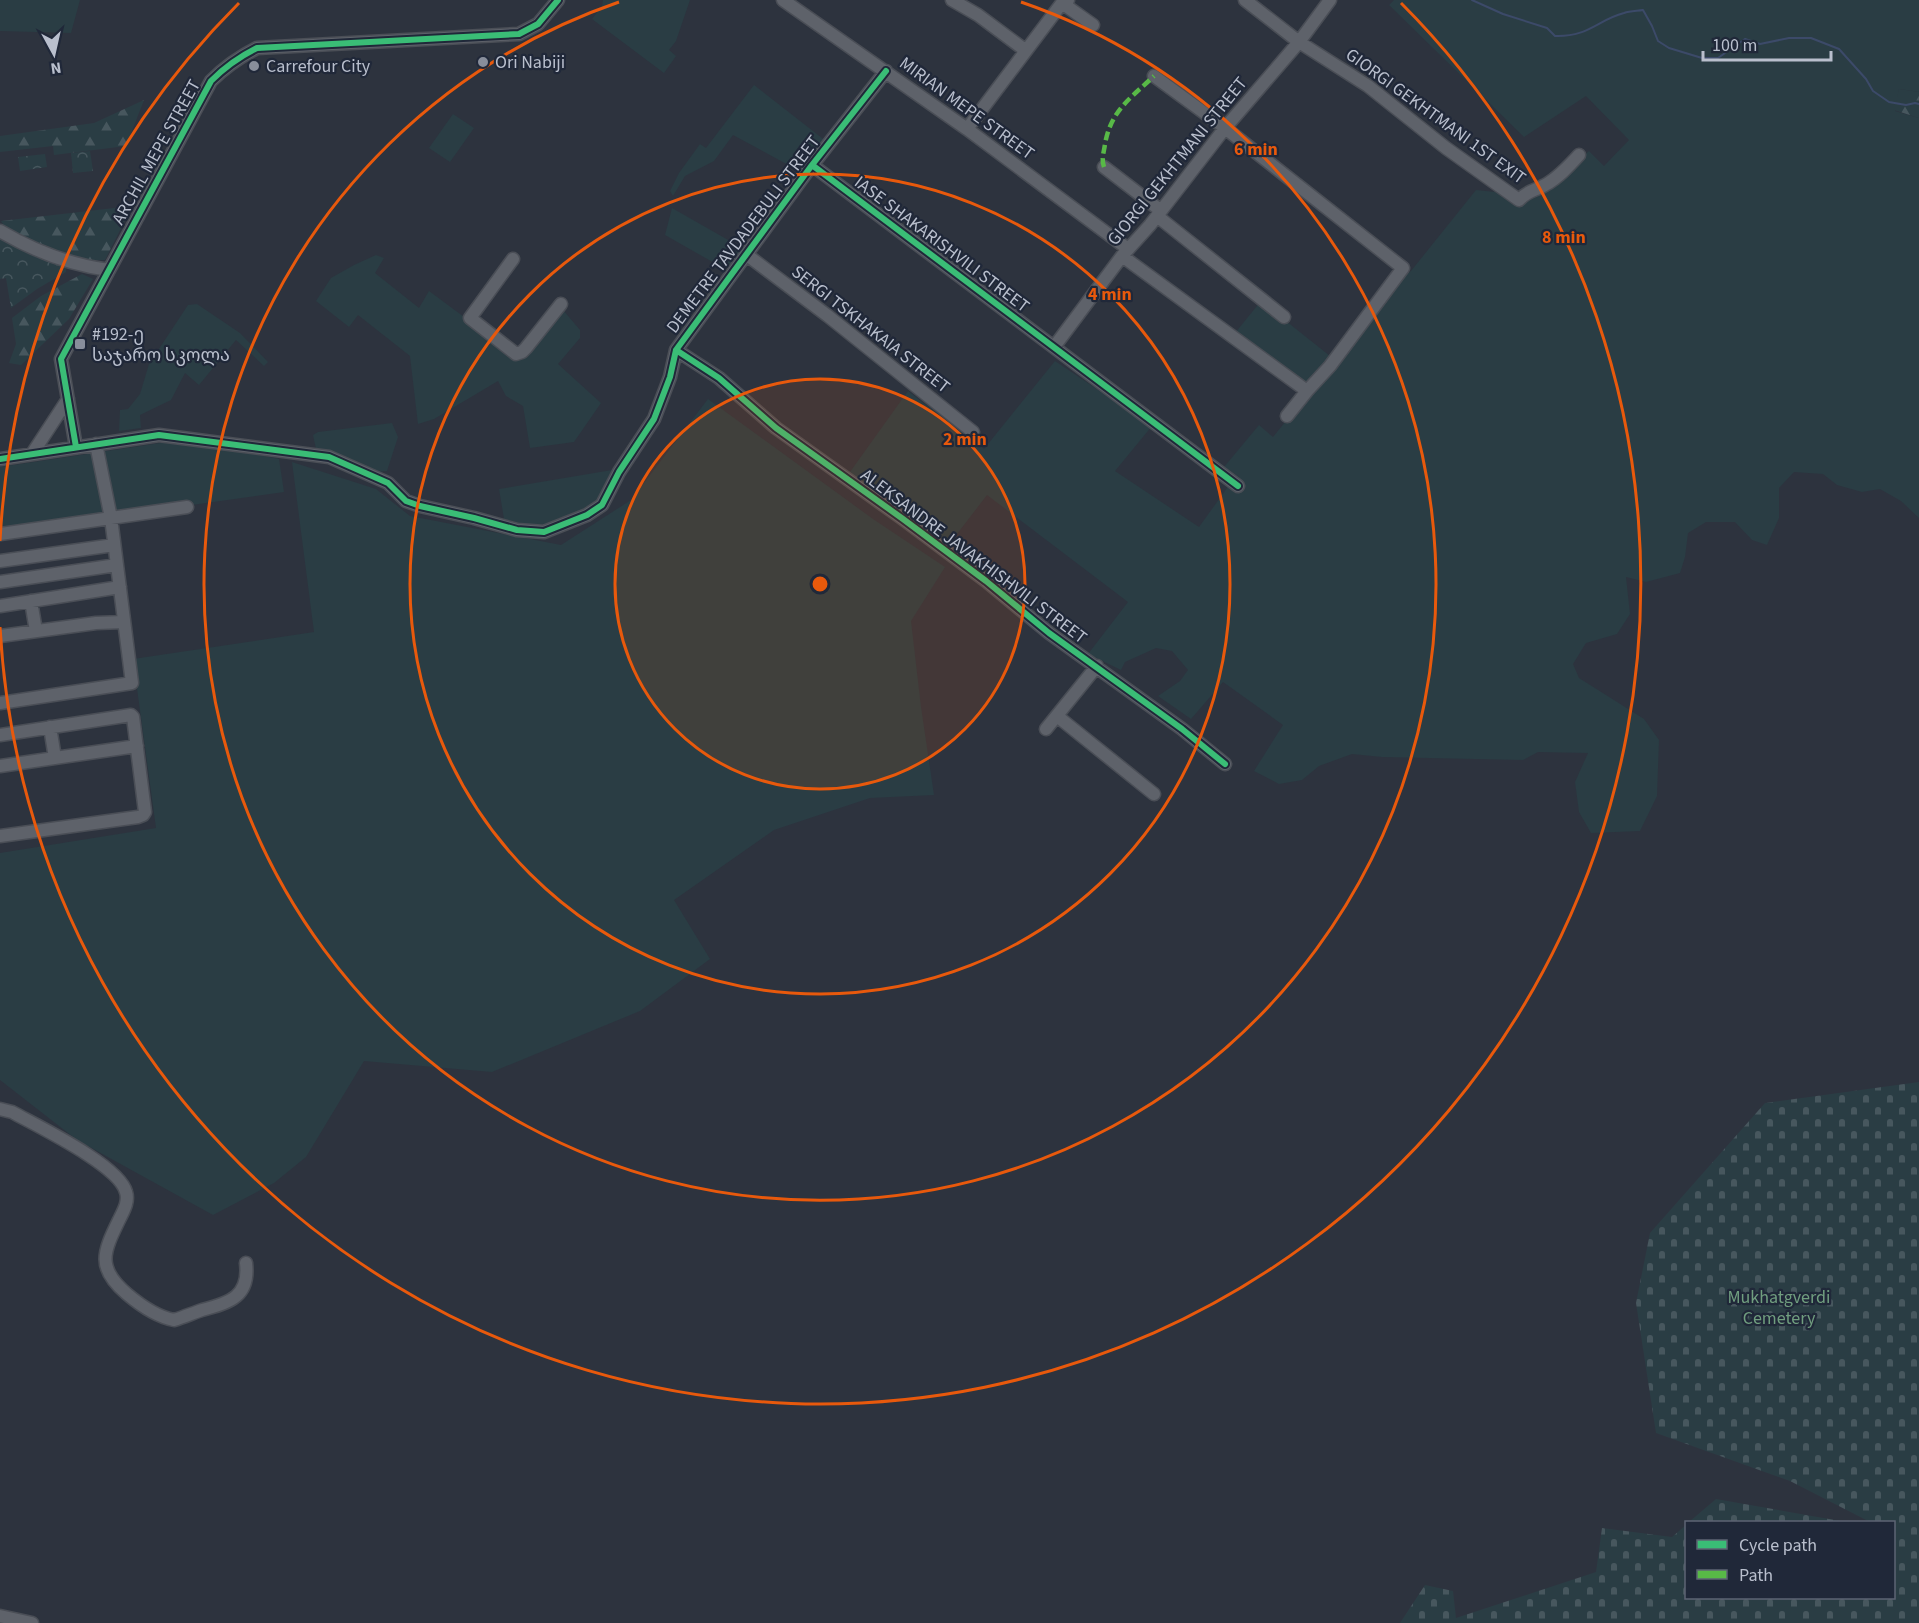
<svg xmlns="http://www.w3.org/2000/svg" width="1919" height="1623" viewBox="0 0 1919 1623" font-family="'Source Sans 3','Noto Sans Georgian',sans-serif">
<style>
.grass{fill:#2a3d44}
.forest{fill:url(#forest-firs)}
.cemetery{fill:url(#cemetery-stones)}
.park{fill:url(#park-crowns)}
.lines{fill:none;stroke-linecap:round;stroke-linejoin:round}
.stream{stroke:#3c4a69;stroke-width:2}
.minor-casing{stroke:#4a4e56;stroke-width:15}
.minor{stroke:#5e626a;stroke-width:12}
.quiet{stroke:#58b947;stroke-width:4.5;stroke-dasharray:9 4.5;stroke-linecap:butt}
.cycleway-casing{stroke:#202839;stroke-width:10}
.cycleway{stroke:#3abd76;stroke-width:6}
.ring{fill:none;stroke:#e8590c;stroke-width:3}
.poi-dot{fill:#888e9b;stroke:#202839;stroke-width:2}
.labels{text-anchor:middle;stroke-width:4.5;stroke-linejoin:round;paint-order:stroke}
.poi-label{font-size:18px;fill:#b9bfcd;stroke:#202839;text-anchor:start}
.street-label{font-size:18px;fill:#b9bfcd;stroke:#202839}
.park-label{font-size:18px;fill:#709e7f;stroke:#202839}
.centre{fill:#e8590c;stroke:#202839;stroke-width:3}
.ring-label{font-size:18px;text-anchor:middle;font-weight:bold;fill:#e8590c;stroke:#202839;stroke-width:4.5;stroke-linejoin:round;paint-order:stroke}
</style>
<defs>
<pattern id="forest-firs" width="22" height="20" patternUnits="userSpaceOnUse" patternTransform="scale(1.5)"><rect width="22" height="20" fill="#2a3d44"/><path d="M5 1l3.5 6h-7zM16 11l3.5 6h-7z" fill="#47575e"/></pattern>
<pattern id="cemetery-stones" width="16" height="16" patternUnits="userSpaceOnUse" patternTransform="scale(1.5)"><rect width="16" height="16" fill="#2a3d44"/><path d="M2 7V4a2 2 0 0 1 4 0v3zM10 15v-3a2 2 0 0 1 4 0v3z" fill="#47575e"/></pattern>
<pattern id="park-crowns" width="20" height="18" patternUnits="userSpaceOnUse" patternTransform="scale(1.5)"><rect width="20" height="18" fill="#2a3d44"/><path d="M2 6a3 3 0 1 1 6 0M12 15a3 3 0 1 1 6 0" fill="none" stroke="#47575e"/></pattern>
</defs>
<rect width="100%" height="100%" fill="#2d333e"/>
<path class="grass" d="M 0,0 L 80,0 L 71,33 L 0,31 Z
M 603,0 L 690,0 L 676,41 L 669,50 L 676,56 L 664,73 L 592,19 L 602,6 Z
M 1394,0 L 1919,0 L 1919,92 L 1899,89 L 1895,111 L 1919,118 L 1919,518 L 1901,501 L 1880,489 L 1862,492 L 1837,485 L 1823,474 L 1794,472 L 1779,488 L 1779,518 L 1767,545 L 1752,540 L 1735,522 L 1706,522 L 1688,533 L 1685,557 L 1680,573 L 1646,582 L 1626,577 L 1630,614 L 1617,634 L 1586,643 L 1573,664 L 1579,678 L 1644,719 L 1659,740 L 1657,796 L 1640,831 L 1591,833 L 1579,812 L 1575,782 L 1588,753 L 1538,752 L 1523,760 L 1382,757 L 1352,754 L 1319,766 L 1302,780 L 1279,784 L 1254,771 L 1283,725 L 1223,682 L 1191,719 L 1158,696 L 1180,681 L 1188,670 L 1172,651 L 1156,648 L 1125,662 L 1121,670 L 1088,654 L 1128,602 L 987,495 L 947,547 L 850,472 L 908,391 L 984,449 L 1055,361 L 1152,426 L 1115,471 L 1199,527 L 1230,484 L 1239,477 L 1224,467 L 1259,425 L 1273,437 L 1307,395 L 1235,333 L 1261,301 L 1335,360 L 1403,277 L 1411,271 L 1476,190 L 1532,196 L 1552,184 L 1589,151 L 1604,166 L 1629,140 L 1586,96 L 1524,137 L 1389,5 Z
M 754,85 L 827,142 L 803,173 L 733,135 L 714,161 L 685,176 L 673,196 L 670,191 L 679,173 L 700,144 L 706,148 Z
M 453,114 L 474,128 L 450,162 L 429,148 Z
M 672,208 L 744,249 L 728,268 L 723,268 L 665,235 Z
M 376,255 L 384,258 L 375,273 L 419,308 L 429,291 L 522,360 L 563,310 L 580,330 L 580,338 L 558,364 L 601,403 L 574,442 L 530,448 L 523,406 L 506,396 L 498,381 L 434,419 L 418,424 L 410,356 L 358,315 L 349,327 L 316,301 L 331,278 L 354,265 Z
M 197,304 L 240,333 L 268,362 L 264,366 L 236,340 L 199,385 L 185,373 L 171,400 L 140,415 L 141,428 L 119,431 L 120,410 L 128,409 L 140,394 L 149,364 L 188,305 Z
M 708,399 L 873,519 L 945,567 L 911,621 L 921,707 L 934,795 L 870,798 L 774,830 L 674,900 L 710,959 L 640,1011 L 492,1072 L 364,1061 L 306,1157 L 274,1183 L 213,1215 L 77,1140 L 0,1080 L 0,853 L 156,828 L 133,659 L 314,632 L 292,462 L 376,489 L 410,516 L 561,545 L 631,500 Z
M 392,423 L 398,437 L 387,471 L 376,472 L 316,449 L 313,435 L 318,432 Z
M 167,442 L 230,449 L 279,459 L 284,492 L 0,532 L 0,467 Z
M 618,469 L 603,495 L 580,514 L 537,528 L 504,519 L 499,489 Z"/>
<path class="forest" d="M 1899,89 L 1919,92 L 1919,118 L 1894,110 Z
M 144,100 L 126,146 L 54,155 L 53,146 L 0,152 L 0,136 L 94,123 Z
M 132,206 L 105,260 L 74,260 L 7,230 L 1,221 Z
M 82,274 L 93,279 L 69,319 L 21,365 L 9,363 L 16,344 L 12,318 L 41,296 Z"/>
<path class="cemetery" d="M 1919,1082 L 1919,1623 L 1400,1623 L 1425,1585 L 1453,1591 L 1456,1618 L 1596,1572 L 1602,1528 L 1672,1537 L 1686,1525 L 1686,1598 L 1894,1598 L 1894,1522 L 1870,1522 L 1790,1481 L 1656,1433 L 1636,1303 L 1650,1233 L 1765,1103 Z
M 1716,1499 L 1846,1522 L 1689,1522 Z"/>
<path class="park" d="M 90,151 L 93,171 L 73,173 L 71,153 Z
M 45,154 L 47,167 L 20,171 L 18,157 Z
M 0,236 L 27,252 L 66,265 L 66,272 L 37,289 L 11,308 L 6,278 L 0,279 Z"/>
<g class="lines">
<path class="stream" d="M 1472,0 L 1503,14 L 1547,28 L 1555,36 C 1589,37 1597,20 1624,13 C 1630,11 1637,11 1643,10 L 1652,26 L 1658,41 L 1669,48 L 1702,58 L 1718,58 L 1745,39 L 1760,44 L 1789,38 L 1811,38 L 1839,49 L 1866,79 L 1873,91 L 1889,102 L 1906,105 L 1915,103 L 1919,104"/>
<defs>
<path id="minor" d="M 783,0 L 967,129 L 1128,249
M 952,0 L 978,15 L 1025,50
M 1245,0 L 1299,42 L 1368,86 L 1446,148 L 1519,200 C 1528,190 1535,191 1545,185 C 1558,178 1569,166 1579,155
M 1062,3 L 1093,25
M 1154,76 L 1225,128 L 1403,268 L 1330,366 L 1307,391 L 1287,416
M 967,129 L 1062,3 L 1068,0
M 812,165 L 1238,486
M 1104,167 L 1160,210
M 1157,216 L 1284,317
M 0,231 C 34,251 70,265 109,270
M 747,255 L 828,316 L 973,432
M 1122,256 L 1307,391
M 513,259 L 470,318 L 516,354 L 522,352 L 526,348 L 561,304
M 1054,347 L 1122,256 L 1150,225 L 1225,128 L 1299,42 L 1330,0
M 676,350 L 719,378 L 776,428 L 903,519 L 986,581 L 1049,633 L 1182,729 L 1225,764
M 76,447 L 61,359 L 211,81 C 225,67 239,57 257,48 L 519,34 L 538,24 L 558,0
M 32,454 L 68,399
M 0,459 L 159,435 L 329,457 L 388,483 L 406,501 L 420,506 L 474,518 L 517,530 L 544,532 L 587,515 L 602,505 L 619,472 L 654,419 L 670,377 L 676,350 L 812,165 L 886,71
M 0,534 L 187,507
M 0,561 L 114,545
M 0,582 L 117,565
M 31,601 L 36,631
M 0,606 L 120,587
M 0,636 L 96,623 L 124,622
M 0,703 L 132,683 L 111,518 L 96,444
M 1057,716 L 1154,794
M 50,727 L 55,758
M 1046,729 L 1097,666
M 0,735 L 131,715 L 133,717 L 145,812 L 143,815 L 138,817 L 0,836
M 0,766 L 137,746
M 0,1109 L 12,1112 C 37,1126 119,1165 126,1192 C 129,1201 124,1210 120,1218 C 104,1251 95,1267 127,1294 C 140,1305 158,1317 174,1320 C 184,1317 193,1313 202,1310 C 230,1303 250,1296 246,1263
M 0,1616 L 32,1623"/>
</defs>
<use href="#minor" class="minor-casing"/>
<use href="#minor" class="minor"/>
<path class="quiet" d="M 1104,167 C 1101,159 1104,152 1105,144 C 1111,110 1131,98 1154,76"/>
<defs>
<path id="cycleway" d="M 812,165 L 1238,486
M 676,350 L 719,378 L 776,428 L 903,519 L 986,581 L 1049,633 L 1182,729 L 1225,764
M 76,447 L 61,359 L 211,81 C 225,67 239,57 257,48 L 519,34 L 538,24 L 558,0
M 0,459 L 159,435 L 329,457 L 388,483 L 406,501 L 420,506 L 474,518 L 517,530 L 544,532 L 587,515 L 602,505 L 619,472 L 654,419 L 670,377 L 676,350 L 812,165 L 886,71"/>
</defs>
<use href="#cycleway" class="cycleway-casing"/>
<use href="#cycleway" class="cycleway"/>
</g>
<circle cx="820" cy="584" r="205" fill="#e8590c" fill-opacity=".12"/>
<g class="ring">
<circle cx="820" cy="584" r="205"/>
<circle cx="820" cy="584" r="410"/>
<path d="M1021 2A616 616 0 1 1 619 2"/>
<path d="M0 541A821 821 0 0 1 239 3M1401 3A821 821 0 1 1 0 627"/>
</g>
<g class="poi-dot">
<circle cx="483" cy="62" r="6"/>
<circle cx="254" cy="66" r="6"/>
<rect x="74" y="338" width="12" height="12" rx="3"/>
</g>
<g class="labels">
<g class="poi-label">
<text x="495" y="68">Ori Nabiji</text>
<text x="266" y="72">Carrefour City</text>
<text x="92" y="340">#192-ე<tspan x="92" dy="21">საჯარო სკოლა</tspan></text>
</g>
<g class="street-label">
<text transform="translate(967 108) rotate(36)" y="6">MIRIAN MEPE STREET</text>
<text transform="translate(1436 116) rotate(36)" y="6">GIORGI GEKHTMANI 1ST EXIT</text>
<text transform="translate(156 152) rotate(-61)" y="6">ARCHIL MEPE STREET</text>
<text transform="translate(1177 161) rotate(-51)" y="6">GIORGI GEKHTMANI STREET</text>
<text transform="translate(743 234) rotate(-53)" y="6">DEMETRE TAVDADEBULI STREET</text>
<text transform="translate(942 244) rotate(37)" y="6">IASE SHAKARISHVILI STREET</text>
<text transform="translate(871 329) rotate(38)" y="6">SERGI TSKHAKAIA STREET</text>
<text transform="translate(974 556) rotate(37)" y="6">ALEKSANDRE JAVAKHISHVILI STREET</text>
</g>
<g class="park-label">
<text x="1779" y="1303">Mukhatgverdi<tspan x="1779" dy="21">Cemetery</tspan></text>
</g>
</g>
<circle cx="820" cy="584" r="9" class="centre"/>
<g class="ring-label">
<text x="1256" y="155">6 min</text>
<text x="1564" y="243">8 min</text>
<text x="1110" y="300">4 min</text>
<text x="965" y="445">2 min</text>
</g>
<rect x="1685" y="1521" width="210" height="78" fill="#202839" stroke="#5d6474" stroke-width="1.5"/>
<rect x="1697" y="1540" width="30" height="9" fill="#3abd76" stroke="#5d6474" stroke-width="1.5"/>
<text x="1739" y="1551" font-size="18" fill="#b9bfcd">Cycle path</text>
<rect x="1697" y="1570" width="30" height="9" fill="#58b947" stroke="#5d6474" stroke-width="1.5"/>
<text x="1739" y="1581" font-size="18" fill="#b9bfcd">Path</text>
<g transform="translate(54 54) rotate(172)" stroke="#202839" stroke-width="4.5" paint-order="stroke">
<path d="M0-4.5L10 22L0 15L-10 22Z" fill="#b9bfcd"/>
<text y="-9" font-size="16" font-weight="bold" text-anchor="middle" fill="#b9bfcd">N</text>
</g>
<path d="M1703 51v9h128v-9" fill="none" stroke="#b9bfcd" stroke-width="3"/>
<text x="1712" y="51" font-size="18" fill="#b9bfcd" stroke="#202839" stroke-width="4.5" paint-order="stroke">100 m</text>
</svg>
